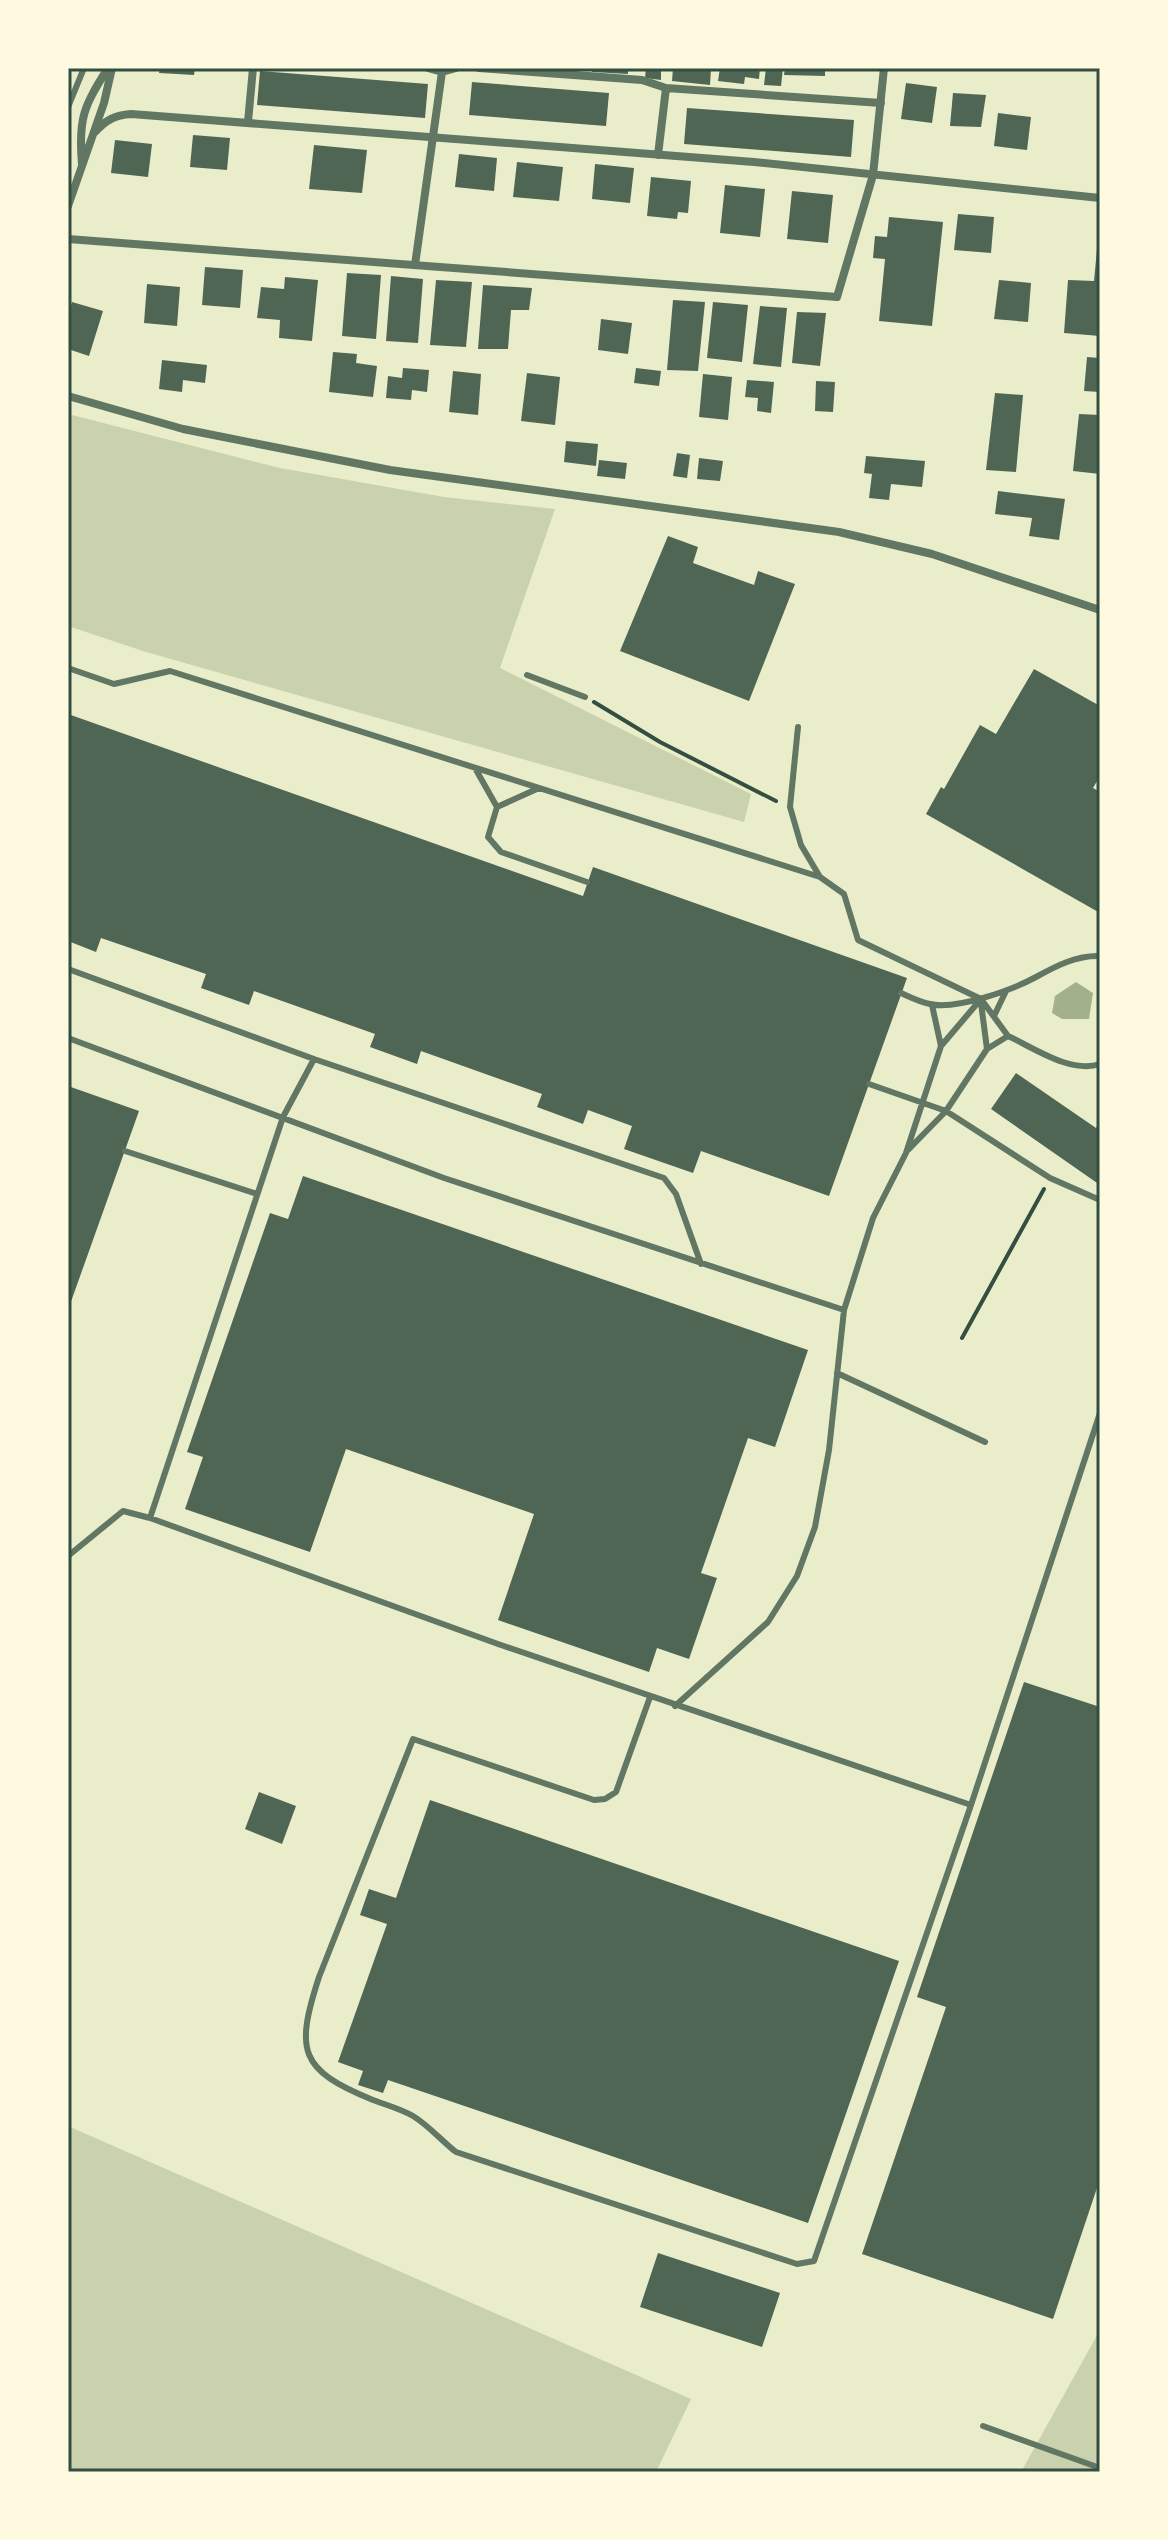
<svg xmlns="http://www.w3.org/2000/svg" width="1168" height="2540" viewBox="0 0 1168 2540" font-family="'IBM Plex Sans',sans-serif">
<style>
.green{fill:#cad2ad}
.water{fill:#a3b18a}
.building{fill:#4f6655}
.lines{fill:none;stroke-linecap:round;stroke-linejoin:round}
.path{stroke:#344e41;stroke-width:4}
.service{stroke:#617663;stroke-width:6}
.minor{stroke:#617663;stroke-width:8}
.neatline{fill:none;stroke:#344e41;stroke-width:3}
</style>
<rect width="100%" height="100%" fill="#e9edc9"/>
<path class="green" d="M 68,414 L 280,468 L 444,497 L 555,509 L 500,668 L 751,794 L 744,822 L 146,652 L 68,626 Z
M 68,2126 L 691,2399 L 656,2472 L 68,2472 Z
M 1100,2330 L 1100,2472 L 1021,2472 Z"/>
<path class="water" d="M 1076,982 L 1093,993 L 1089,1019 L 1062,1019 L 1052,1013 L 1055,996 Z"/>
<path class="building" d="M 160,68 L 195,68 L 194,75 L 159,73 Z
M 592,68 L 628,68 L 628,74 L 592,72 Z
M 646,68 L 661,68 L 661,80 L 645,78 Z
M 673,68 L 711,68 L 710,85 L 672,81 Z
M 720,68 L 760,68 L 759,79 L 745,77 L 744,84 L 718,81 Z
M 766,68 L 783,68 L 781,86 L 764,85 Z
M 785,68 L 825,68 L 825,76 L 784,75 Z
M 260,71 L 428,84 L 425,118 L 257,105 Z
M 472,82 L 609,93 L 606,126 L 469,115 Z
M 906,83 L 937,87 L 932,123 L 901,119 Z
M 953,93 L 986,95 L 981,127 L 950,126 Z
M 687,108 L 854,120 L 851,157 L 684,144 Z
M 998,113 L 1031,117 L 1027,150 L 994,146 Z
M 193,135 L 230,138 L 227,170 L 190,167 Z
M 115,140 L 152,144 L 148,177 L 111,173 Z
M 314,145 L 367,150 L 362,193 L 309,189 Z
M 459,154 L 497,158 L 494,191 L 455,187 Z
M 517,162 L 563,167 L 559,201 L 513,197 Z
M 595,164 L 634,168 L 630,203 L 592,199 Z
M 651,177 L 691,181 L 688,213 L 678,212 L 677,219 L 647,216 Z
M 725,185 L 765,189 L 760,237 L 720,233 Z
M 792,191 L 833,195 L 828,243 L 787,239 Z
M 958,214 L 994,217 L 991,253 L 954,250 Z
M 889,217 L 943,222 L 932,326 L 879,321 L 885,259 L 873,258 L 875,236 L 887,237 Z
M 1098,239 L 1100,336 L 1064,333 L 1068,280 L 1094,281 Z
M 205,267 L 243,270 L 240,308 L 202,305 Z
M 347,273 L 381,275 L 376,339 L 342,336 Z
M 391,276 L 423,279 L 418,343 L 386,341 Z
M 285,277 L 318,280 L 312,341 L 279,338 L 280,320 L 257,318 L 261,287 L 284,289 Z
M 436,280 L 472,282 L 466,347 L 430,345 Z
M 999,280 L 1031,283 L 1028,322 L 994,319 Z
M 147,284 L 180,287 L 177,326 L 144,323 Z
M 483,285 L 532,288 L 529,310 L 511,310 L 508,349 L 478,349 Z
M 673,300 L 705,302 L 698,371 L 667,370 Z
M 72,302 L 103,311 L 89,356 L 68,349 L 68,316 Z
M 713,302 L 748,305 L 742,362 L 707,358 Z
M 760,306 L 787,308 L 781,367 L 753,364 Z
M 797,312 L 826,313 L 820,366 L 792,363 Z
M 601,319 L 632,323 L 628,354 L 598,350 Z
M 333,352 L 357,354 L 356,363 L 377,366 L 373,397 L 329,392 Z
M 1087,357 L 1100,358 L 1100,392 L 1084,391 Z
M 162,360 L 207,365 L 205,383 L 183,380 L 182,392 L 159,389 Z
M 403,368 L 429,370 L 427,392 L 412,390 L 411,400 L 386,398 L 388,376 L 402,378 Z
M 636,368 L 661,371 L 659,386 L 634,383 Z
M 453,371 L 481,374 L 478,415 L 449,412 Z
M 527,373 L 560,377 L 555,425 L 521,421 Z
M 703,374 L 732,377 L 728,420 L 699,417 Z
M 747,380 L 774,382 L 771,413 L 757,411 L 758,398 L 745,397 Z
M 816,381 L 835,382 L 833,412 L 815,411 Z
M 995,393 L 1023,395 L 1016,472 L 986,470 Z
M 1079,414 L 1100,415 L 1100,474 L 1073,471 Z
M 566,441 L 598,444 L 596,466 L 564,462 Z
M 677,453 L 690,455 L 687,478 L 673,476 Z
M 866,456 L 925,461 L 922,487 L 891,484 L 889,500 L 869,498 L 872,474 L 864,473 Z
M 699,458 L 723,461 L 720,481 L 697,479 Z
M 599,460 L 627,463 L 625,479 L 597,476 Z
M 998,491 L 1065,499 L 1059,540 L 1029,536 L 1032,518 L 995,514 Z
M 668,536 L 698,547 L 693,563 L 754,585 L 758,571 L 795,584 L 749,701 L 620,651 Z
M 1034,669 L 1100,706 L 1100,776 L 1093,788 L 1100,792 L 1100,913 L 926,814 L 941,787 L 944,789 L 980,725 L 996,734 Z
M 68,714 L 583,896 L 593,867 L 907,978 L 829,1196 L 701,1151 L 693,1173 L 624,1149 L 632,1126 L 588,1110 L 583,1124 L 537,1107 L 542,1094 L 421,1051 L 417,1064 L 370,1047 L 375,1034 L 254,991 L 249,1005 L 201,988 L 206,974 L 101,938 L 96,952 L 68,941 Z
M 1016,1073 L 1096,1128 L 1100,1122 L 1100,1185 L 991,1109 Z
M 68,1086 L 139,1111 L 68,1310 Z
M 303,1176 L 808,1350 L 775,1447 L 748,1438 L 701,1573 L 717,1578 L 689,1659 L 657,1648 L 649,1672 L 498,1620 L 534,1514 L 346,1449 L 310,1552 L 185,1509 L 203,1457 L 187,1452 L 270,1213 L 288,1219 Z
M 1024,1682 L 1100,1707 L 1100,2179 L 1053,2319 L 862,2254 L 946,2007 L 917,1997 Z
M 259,1792 L 296,1806 L 282,1844 L 245,1829 Z
M 430,1800 L 899,1961 L 808,2223 L 388,2080 L 383,2093 L 358,2085 L 363,2071 L 338,2062 L 387,1924 L 360,1915 L 369,1889 L 396,1898 Z
M 658,2253 L 780,2293 L 762,2347 L 640,2307 Z"/>
<g class="lines">
<path class="path" d="M 594,702 L 660,742 L 776,801
M 962,1338 L 1044,1189"/>
<path class="service" d="M 68,107 L 84,68
M 68,668 L 114,684 L 170,671 L 820,877 L 844,894 L 858,940 L 981,999 L 1008,1036
M 527,675 L 585,697
M 798,727 L 790,807 L 801,845 L 820,877
M 475,768 L 497,807
M 539,788 L 497,807 L 488,837 L 501,852 L 587,882
M 68,969 L 314,1059 L 664,1178 L 676,1194 L 701,1264
M 901,993 C 910,997 920,1002 930,1004 C 957,1010 1012,990 1036,977 C 1056,966 1077,955 1100,956
M 981,1003 L 987,1049
M 932,1005 L 941,1046
M 994,1016 L 1006,991
M 68,1038 L 444,1178 L 844,1310
M 869,1084 L 946,1111 L 1050,1178 L 1100,1200
M 908,1150 L 946,1111 L 987,1049 L 1008,1036 C 1034,1048 1071,1074 1100,1064
M 125,1151 L 257,1194
M 837,1373 L 985,1442
M 150,1518 L 283,1117 L 314,1059
M 68,1556 L 123,1511 L 150,1518 L 498,1644 L 971,1805
M 650,1697 L 616,1792 L 605,1799 L 594,1800 L 413,1739 L 319,1977 C 295,2051 299,2070 373,2100 C 386,2105 401,2109 413,2116 C 428,2125 442,2141 456,2152 L 797,2264 L 814,2261 L 971,1805 L 1100,1413
M 675,1706 L 768,1622 L 797,1576 L 815,1527 L 829,1450 L 844,1310 L 873,1218 L 906,1153 L 941,1046 L 981,999
M 983,2426 L 1100,2468"/>
<path class="minor" d="M 428,68 L 442,72 L 456,68
M 479,68 L 642,80 L 666,88 L 881,103
M 248,122 L 253,68
M 95,132 C 106,120 115,115 131,114 L 754,162 L 1100,198
M 658,155 L 666,88
M 82,164 C 78,118 84,106 108,68
M 68,206 L 104,103 L 112,68
M 68,239 L 837,297 L 873,175 L 884,68
M 415,265 L 442,72
M 68,396 L 183,429 L 390,470 L 839,532 L 932,554 L 1100,610"/>
</g>
<rect width="1168" height="2540" fill="none" stroke="#fefae0" stroke-width="140"/>
<rect x="70" y="70" width="1028" height="2400" class="neatline"/>
</svg>
